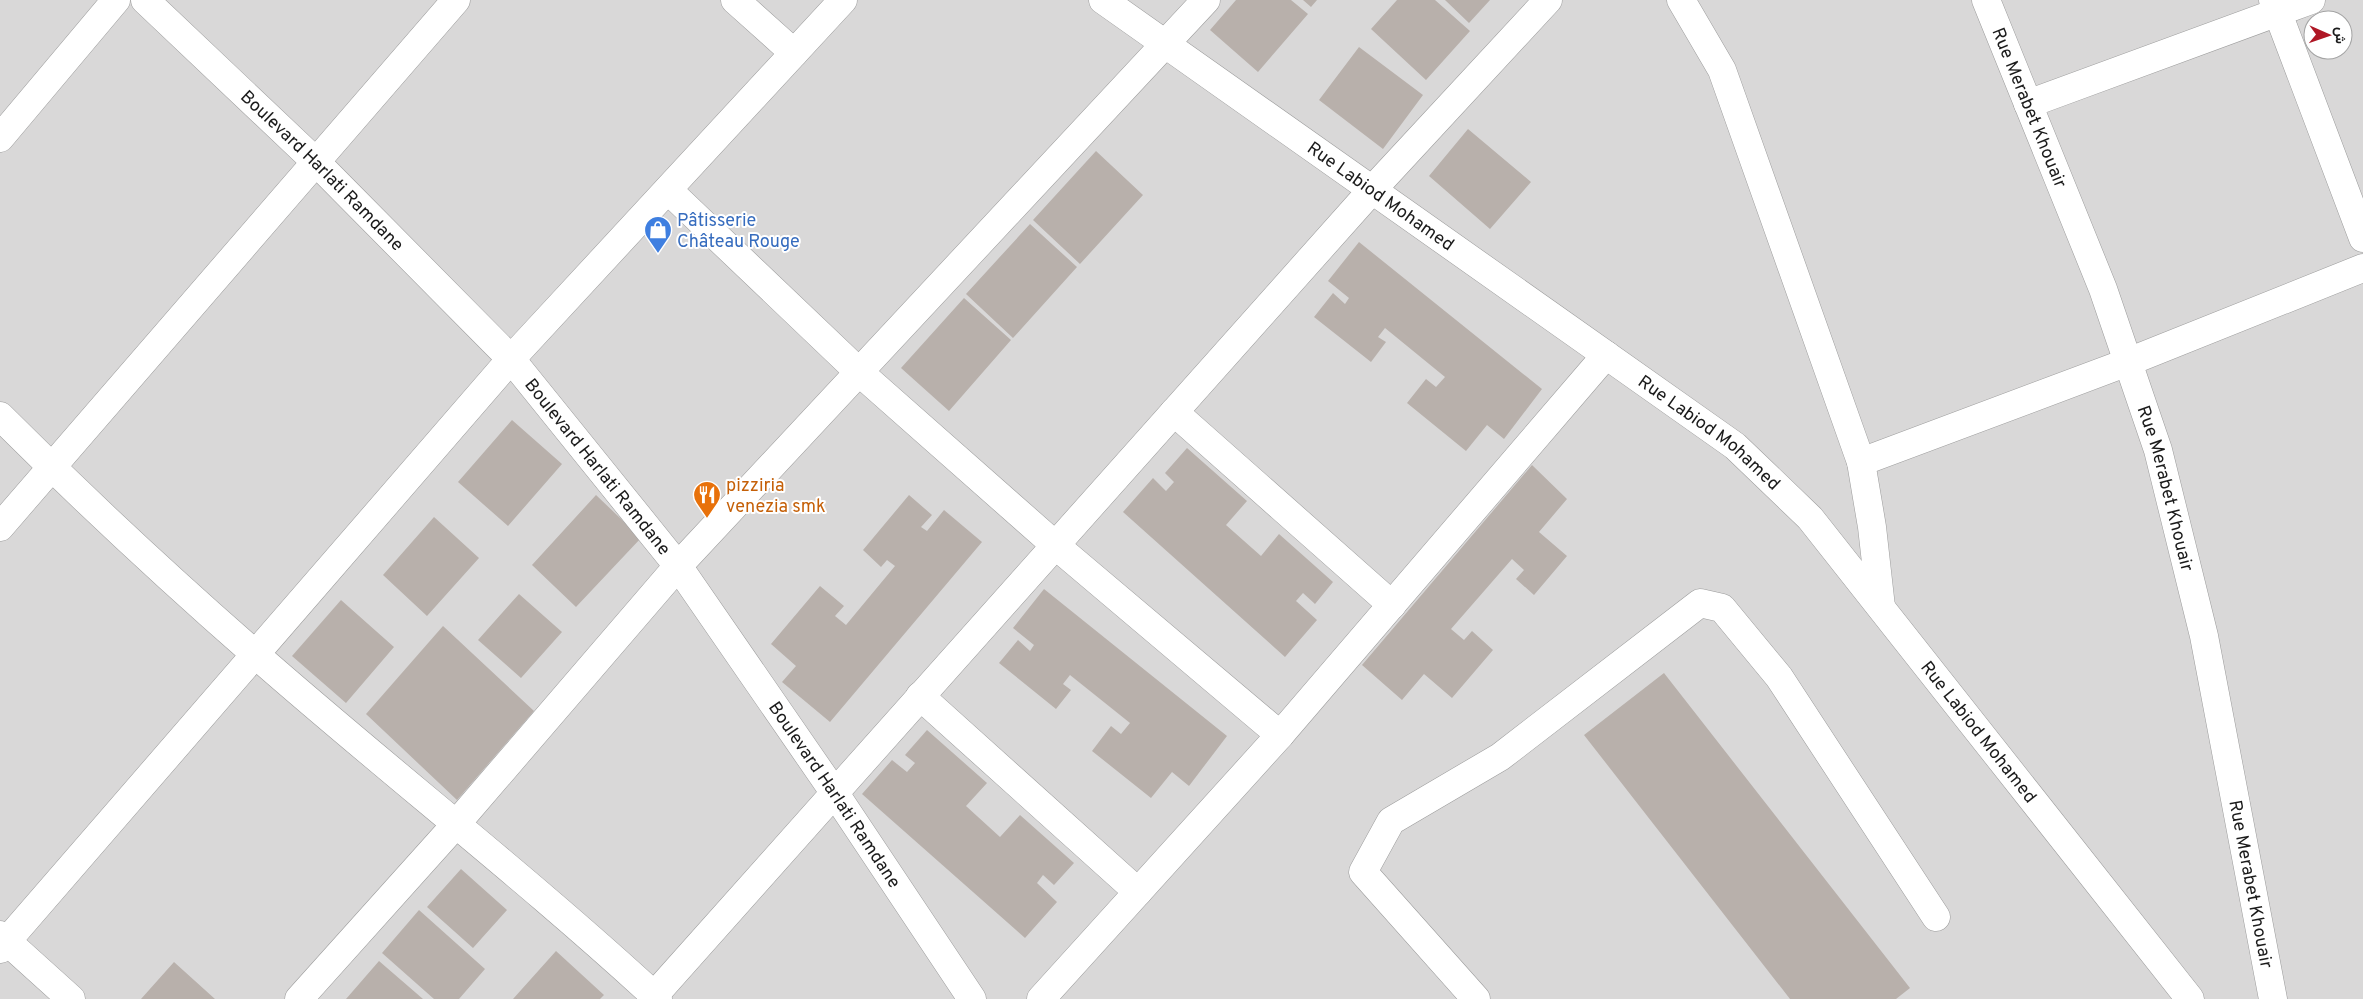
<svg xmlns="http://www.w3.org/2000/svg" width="2363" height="999" viewBox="0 0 2363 999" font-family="Overpass,Vazirmatn,sans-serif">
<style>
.residential{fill:#d9d8d8;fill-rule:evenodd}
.building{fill:#b8b0ab}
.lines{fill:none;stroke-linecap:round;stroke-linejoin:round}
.minor-casing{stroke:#9c9c9c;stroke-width:29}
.minor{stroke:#fff;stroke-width:28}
.labels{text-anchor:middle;stroke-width:4;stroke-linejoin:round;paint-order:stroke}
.street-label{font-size:18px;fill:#1b1b1b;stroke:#fff}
.shop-label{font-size:18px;fill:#366cbe;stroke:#fff;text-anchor:start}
.food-label{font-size:18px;fill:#c56008;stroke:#fff;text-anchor:start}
</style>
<rect width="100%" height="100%" fill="#ebe7e2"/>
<path class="residential" d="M 0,0 L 2363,0 L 2363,999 L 0,999 ZM 2313,20 L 2343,20 L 2343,50 L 2313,50 Z"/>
<path class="building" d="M 1236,0 L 1291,0 L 1308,14 L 1258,72 L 1210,30 Z
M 1303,0 L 1317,0 L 1311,7 Z
M 1397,0 L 1435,0 L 1470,31 L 1426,80 L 1371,29 Z
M 1445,0 L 1490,0 L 1469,23 Z
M 1359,47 L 1423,95 L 1383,149 L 1319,100 Z
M 1468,129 L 1531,182 L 1490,229 L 1429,176 Z
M 1096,151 L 1143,195 L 1080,264 L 1033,220 Z
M 1030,224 L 1077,267 L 1013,338 L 966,294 Z
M 1359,242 L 1542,389 L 1504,439 L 1487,425 L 1466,451 L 1407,403 L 1426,379 L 1436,387 L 1445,377 L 1385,328 L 1378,337 L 1386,342 L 1371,362 L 1314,317 L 1333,293 L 1345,304 L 1349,298 L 1328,281 Z
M 964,298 L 1011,340 L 949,411 L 901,368 Z
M 512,420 L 562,464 L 508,526 L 458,482 Z
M 1187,448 L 1247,501 L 1226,525 L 1261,556 L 1279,534 L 1333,582 L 1315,604 L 1303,593 L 1296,601 L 1317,620 L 1285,657 L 1123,512 L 1153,478 L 1166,491 L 1174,482 L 1165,473 Z
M 1532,465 L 1567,499 L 1539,532 L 1567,556 L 1534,595 L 1516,579 L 1524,570 L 1512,559 L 1451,629 L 1464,640 L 1472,631 L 1493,650 L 1452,698 L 1424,674 L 1402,700 L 1362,665 Z
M 596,495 L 641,538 L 576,607 L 532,565 Z
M 909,495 L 932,515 L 921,527 L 927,531 L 944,510 L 982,542 L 830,722 L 782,682 L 796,666 L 771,644 L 820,586 L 844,606 L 835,616 L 846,625 L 895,566 L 887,560 L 881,567 L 863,550 Z
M 434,517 L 479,558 L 427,616 L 383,575 Z
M 1044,589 L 1227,736 L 1189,786 L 1172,772 L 1151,798 L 1092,751 L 1111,726 L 1121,734 L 1130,723 L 1070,675 L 1063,684 L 1071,690 L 1056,709 L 999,663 L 1018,640 L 1030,651 L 1034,645 L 1013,628 Z
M 519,594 L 562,632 L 521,678 L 478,640 Z
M 341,600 L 394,647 L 346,703 L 292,656 Z
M 443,626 L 534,711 L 457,800 L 366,714 Z
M 1664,673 L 1910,988 L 1896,999 L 1790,999 L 1584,735 Z
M 927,730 L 987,783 L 966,806 L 1000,837 L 1020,815 L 1074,863 L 1054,885 L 1043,875 L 1037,883 L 1057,902 L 1025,938 L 862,794 L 892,760 L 907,772 L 915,763 L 905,755 Z
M 461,869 L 507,910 L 473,948 L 427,907 Z
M 419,910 L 485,969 L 459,999 L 434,999 L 382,953 Z
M 556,951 L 604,995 L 600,999 L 513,999 Z
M 379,961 L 423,999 L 346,999 Z
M 174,962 L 215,999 L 141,999 Z"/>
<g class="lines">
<defs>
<g id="minor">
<path id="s1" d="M 145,0 L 316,162 L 511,359 L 678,566 L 834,792 L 972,999"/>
<path d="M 735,0 L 794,53"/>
<path id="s2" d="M 1103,0 L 1735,446 L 1810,518 L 2190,999"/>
<path d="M 1681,0 L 1722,70 L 1861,462 L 1872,527 L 1881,607"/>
<path id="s3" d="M 1986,0 L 2103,289 L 2158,450 L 2204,636 L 2273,999"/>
<path d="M 2273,0 L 2363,238"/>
<path d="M 2028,104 L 2311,0"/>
<path d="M 0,138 L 116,0"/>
<path d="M 668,190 L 859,372 L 1055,545 L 1280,735"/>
<path d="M 1174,412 L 1392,605"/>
<path d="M 0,416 C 82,498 168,578 255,654 C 388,771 528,879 658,999"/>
<path d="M 1861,462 L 2128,362 L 2363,268"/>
<path d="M 0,527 L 456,0"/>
<path d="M 920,696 L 1138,892"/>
<path d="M 0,935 L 71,999"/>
<path d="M 0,949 L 511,359 L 843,0"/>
<path d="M 299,999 L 457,823 L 678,566 L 1206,0"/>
<path d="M 651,999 L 1372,190 L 1548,0"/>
<path d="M 1041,999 L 1280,735 L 1606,355"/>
<path d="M 1476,999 L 1363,872 L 1391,821 L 1500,757 L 1700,603 L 1722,608 L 1779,677 L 1936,917"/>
</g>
</defs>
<use href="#minor" class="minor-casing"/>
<use href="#minor" class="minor"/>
</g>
<defs>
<symbol id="shop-pin" viewBox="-11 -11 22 30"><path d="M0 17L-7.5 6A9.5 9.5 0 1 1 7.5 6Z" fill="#3f7fe0" stroke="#fff"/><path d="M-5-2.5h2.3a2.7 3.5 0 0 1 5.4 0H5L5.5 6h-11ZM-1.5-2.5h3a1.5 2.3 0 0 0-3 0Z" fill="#fff"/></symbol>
<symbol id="restaurant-pin" viewBox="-11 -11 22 30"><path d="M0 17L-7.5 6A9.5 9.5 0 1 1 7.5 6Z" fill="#e8710a" stroke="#fff"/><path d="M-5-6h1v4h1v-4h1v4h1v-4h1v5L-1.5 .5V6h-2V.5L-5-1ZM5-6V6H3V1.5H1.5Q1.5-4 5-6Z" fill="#fff"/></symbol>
</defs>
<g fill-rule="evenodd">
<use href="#shop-pin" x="642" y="214" width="32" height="43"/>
<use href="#restaurant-pin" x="691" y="479" width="32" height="43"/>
</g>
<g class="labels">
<g class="street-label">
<text dy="6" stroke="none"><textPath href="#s3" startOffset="116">Rue Merabet Khouair</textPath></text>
<text dy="6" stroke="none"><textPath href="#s1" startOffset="246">Boulevard Harlati Ramdane</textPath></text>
<text dy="6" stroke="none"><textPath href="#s2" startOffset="340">Rue Labiod Mohamed</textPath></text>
<text dy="6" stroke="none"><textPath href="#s2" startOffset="745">Rue Labiod Mohamed</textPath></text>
<text dy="6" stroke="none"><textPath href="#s1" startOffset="651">Boulevard Harlati Ramdane</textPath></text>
<text dy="6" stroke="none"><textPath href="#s3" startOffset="521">Rue Merabet Khouair</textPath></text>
<text dy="6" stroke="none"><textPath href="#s2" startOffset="1150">Rue Labiod Mohamed</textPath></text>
<text dy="6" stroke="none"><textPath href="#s1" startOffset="1056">Boulevard Harlati Ramdane</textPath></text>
<text dy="6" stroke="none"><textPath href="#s3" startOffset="926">Rue Merabet Khouair</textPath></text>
</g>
<g class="shop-label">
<text x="677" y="226">Pâtisserie<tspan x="677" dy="21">Château Rouge</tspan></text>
</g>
<g class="food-label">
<text x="726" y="491">pizziria<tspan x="726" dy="21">venezia smk</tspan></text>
</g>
</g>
<g transform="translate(2328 35) rotate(92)"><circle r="24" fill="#ffffff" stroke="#a4a4a4"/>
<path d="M0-4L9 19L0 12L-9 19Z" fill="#af1725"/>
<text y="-8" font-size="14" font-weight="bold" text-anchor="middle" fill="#1b1b1b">ش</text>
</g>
</svg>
